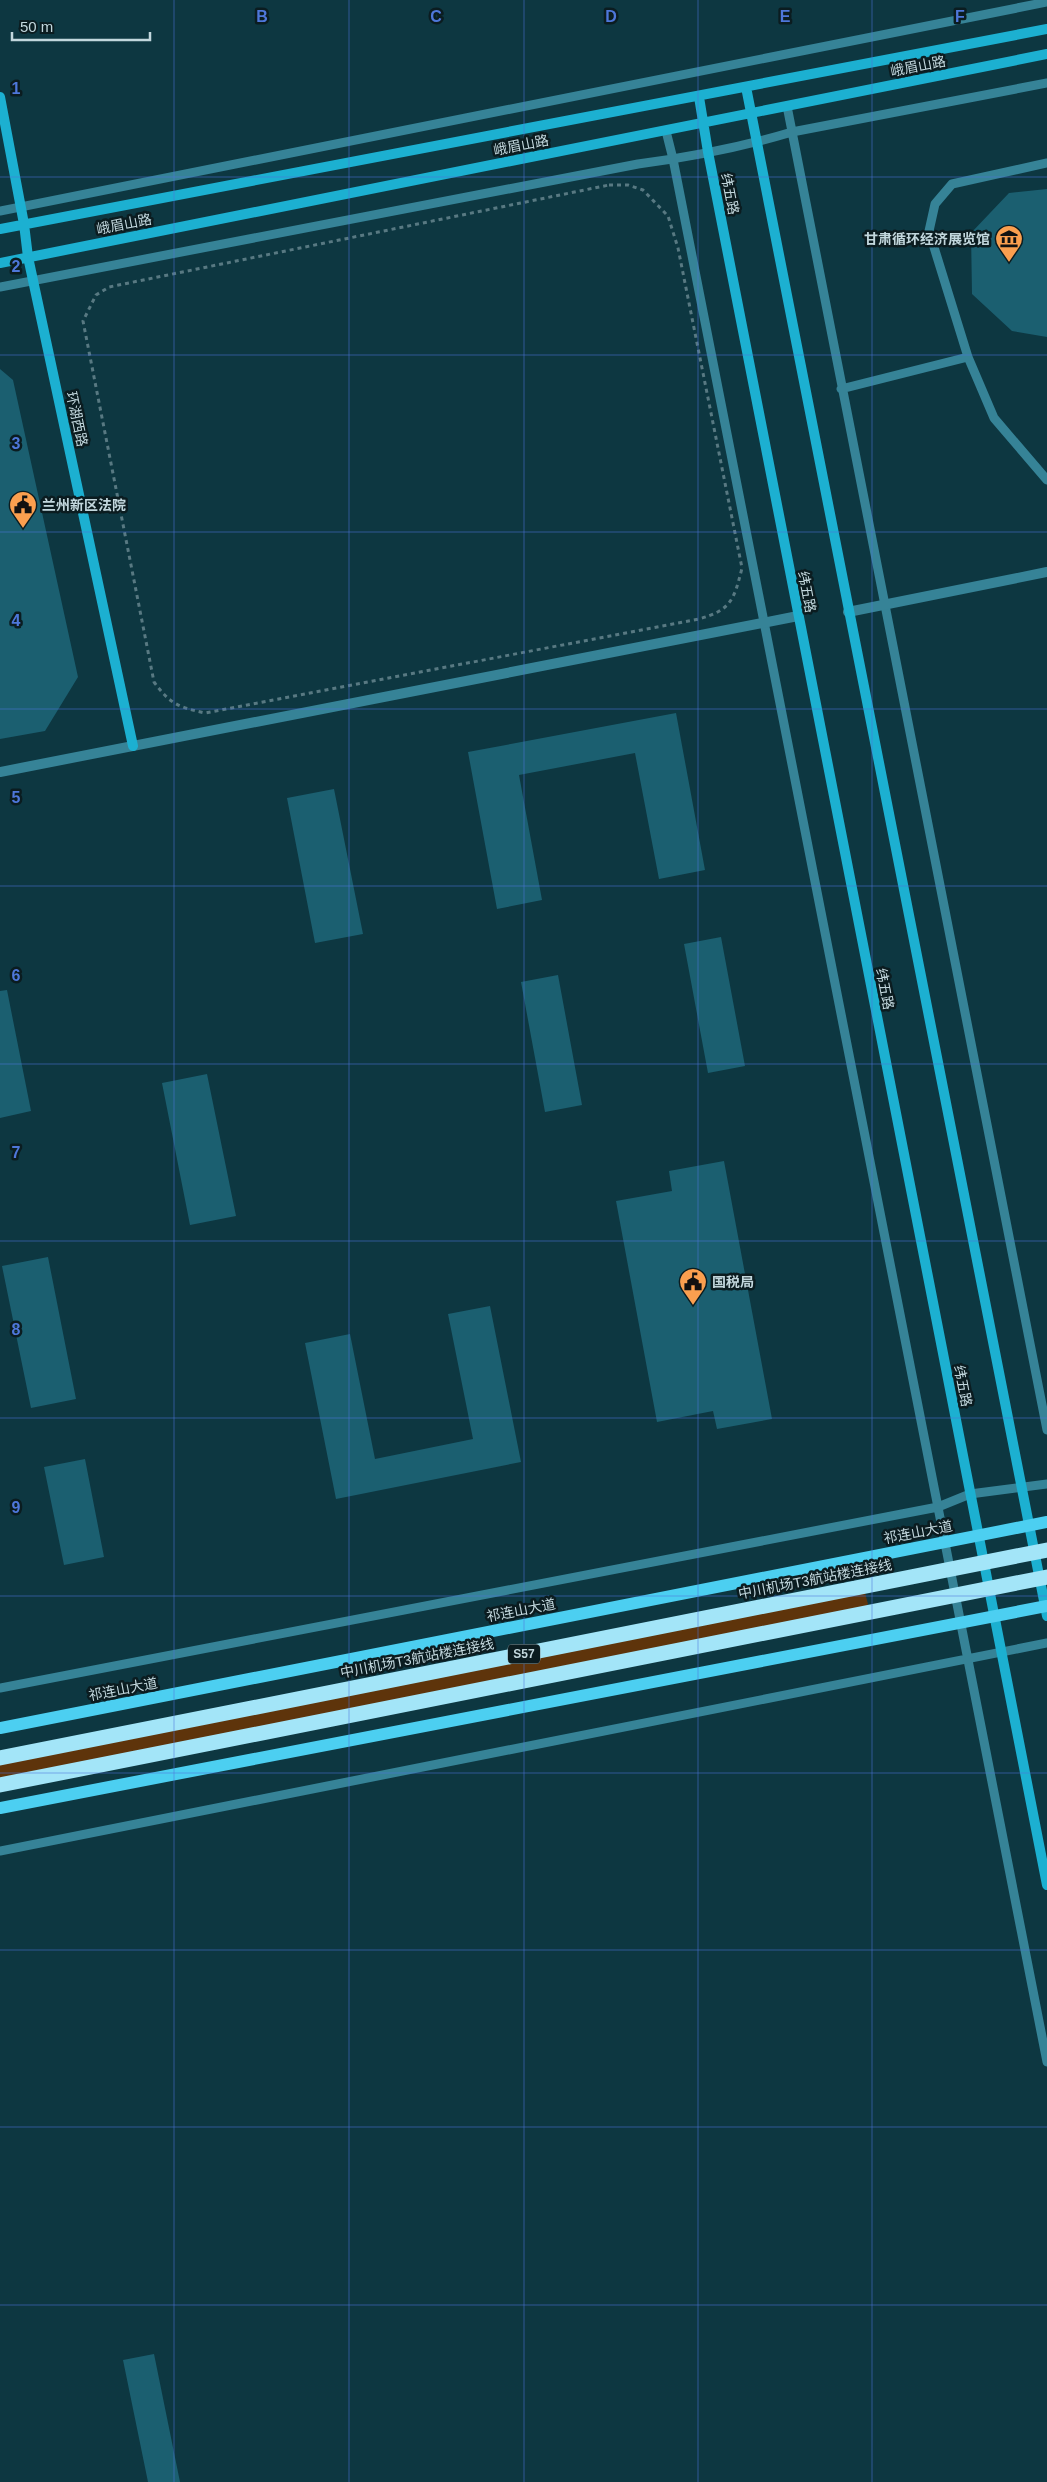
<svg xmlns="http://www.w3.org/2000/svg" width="1047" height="2482" viewBox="0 0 1047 2482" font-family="Helvetica,'Noto Sans SC',sans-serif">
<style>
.green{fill:#5e340b}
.building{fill:#1b5f70}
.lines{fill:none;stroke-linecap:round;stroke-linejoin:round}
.path{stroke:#587982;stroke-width:3;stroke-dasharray:4 4;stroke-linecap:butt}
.lane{stroke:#368397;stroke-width:9}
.street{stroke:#368397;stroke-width:10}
.secondary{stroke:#1cb0d1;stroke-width:10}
.primary{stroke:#4ccff1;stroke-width:12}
.highway{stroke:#a3e5f8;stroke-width:15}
.grid{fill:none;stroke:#4e77da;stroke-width:1;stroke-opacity:0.55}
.labels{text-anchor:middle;stroke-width:5;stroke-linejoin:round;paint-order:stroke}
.shield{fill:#0b1c20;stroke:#8b9fa4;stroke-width:1}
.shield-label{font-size:12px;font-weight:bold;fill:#c2d7dd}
.street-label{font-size:14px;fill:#c2d7dd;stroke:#0b1c20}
.poi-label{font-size:14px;font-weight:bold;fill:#c2d7dd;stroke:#0b1c20;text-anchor:start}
.grid-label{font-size:16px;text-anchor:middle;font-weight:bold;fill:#4e77da;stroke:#0b1c20;stroke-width:5;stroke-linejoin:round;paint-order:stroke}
</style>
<rect width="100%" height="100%" fill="#0d3741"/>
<path class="green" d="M 864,1589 L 868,1604 L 860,1614 L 0,1782 L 0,1751 Z"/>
<path class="building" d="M 1047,189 L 1047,337 L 1012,331 L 972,294 L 971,233 L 1009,193 Z
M 0,369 L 13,380 L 78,677 L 45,731 L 0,739 Z
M 676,713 L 705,870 L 659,879 L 635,753 L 519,775 L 542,900 L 497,909 L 468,752 Z
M 334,789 L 363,934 L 315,943 L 287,798 Z
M 721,937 L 745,1066 L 708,1073 L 684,944 Z
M 558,975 L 582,1105 L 545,1112 L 521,982 Z
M 7,990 L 31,1111 L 0,1118 L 0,991 Z
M 207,1074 L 236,1216 L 190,1225 L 162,1083 Z
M 724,1161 L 772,1419 L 717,1429 L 713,1411 L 657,1422 L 616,1201 L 672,1191 L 669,1171 Z
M 48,1257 L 76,1399 L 31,1408 L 2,1266 Z
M 490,1306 L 521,1462 L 336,1499 L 305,1343 L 350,1334 L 375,1459 L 473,1439 L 448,1314 Z
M 85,1459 L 104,1557 L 64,1565 L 44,1467 Z
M 154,2354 L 180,2482 L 148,2482 L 123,2360 Z"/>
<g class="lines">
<path class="path" d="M 609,185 L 628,185 L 643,190 L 668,216 L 678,248 L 742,568 C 734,600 731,610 699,619 L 205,713 C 178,707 170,704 154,682 L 83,321 L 96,295 L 109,287 Z"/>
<path class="lane" d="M 787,106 L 1047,1430
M 666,131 L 673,159 L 1047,2062
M 1047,163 L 952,184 L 935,204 L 929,231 L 968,357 L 994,418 L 1047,480
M 0,211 L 1047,2
M 0,287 L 638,164 C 690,157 742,147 792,132 L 1047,83
M 841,389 L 968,357
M 0,1688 L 938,1507 L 970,1494 L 1047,1484
M 0,1851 L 1047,1643"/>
<path class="street" d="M 848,612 L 1047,572
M 0,772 L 798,616"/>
<path class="secondary" d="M 746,87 L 1047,1616
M 0,97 L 24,224 L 28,257 L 133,746
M 699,97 L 708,152 L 1047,1885
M 0,229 L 1047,29
M 0,263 L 1047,54"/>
<path class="primary" d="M 0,1728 L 1047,1522
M 0,1808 L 1047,1606"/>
<path class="highway" d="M 0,1758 L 1047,1550
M 0,1785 L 1047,1577"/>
</g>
<path class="grid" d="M 174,0 L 174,2482M 349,0 L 349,2482M 524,0 L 524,2482M 698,0 L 698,2482M 872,0 L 872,2482M 0,177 L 1047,177M 0,355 L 1047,355M 0,532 L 1047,532M 0,709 L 1047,709M 0,886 L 1047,886M 0,1064 L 1047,1064M 0,1241 L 1047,1241M 0,1418 L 1047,1418M 0,1596 L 1047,1596M 0,1773 L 1047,1773M 0,1950 L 1047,1950M 0,2127 L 1047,2127M 0,2305 L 1047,2305"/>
<defs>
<symbol id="museum-pin" viewBox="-11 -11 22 30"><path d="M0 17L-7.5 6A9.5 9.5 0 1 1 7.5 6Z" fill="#fa9f4f" stroke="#0b1c20"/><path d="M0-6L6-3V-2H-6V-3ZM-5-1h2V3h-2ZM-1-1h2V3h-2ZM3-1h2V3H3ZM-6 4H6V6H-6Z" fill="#111"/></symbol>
<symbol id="civic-pin" viewBox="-11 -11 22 30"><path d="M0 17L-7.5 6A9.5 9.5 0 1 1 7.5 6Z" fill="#fa9f4f" stroke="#0b1c20"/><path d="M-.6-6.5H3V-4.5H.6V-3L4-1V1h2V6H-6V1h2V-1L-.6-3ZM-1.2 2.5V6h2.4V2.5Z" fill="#111"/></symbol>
</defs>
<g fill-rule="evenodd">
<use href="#museum-pin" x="993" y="223" width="32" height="43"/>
<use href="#civic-pin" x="7" y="489" width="32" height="43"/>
<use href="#civic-pin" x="677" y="1266" width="32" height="43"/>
</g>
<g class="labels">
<rect class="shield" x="508" y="1644.5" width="32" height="19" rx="4"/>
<g class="shield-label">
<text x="524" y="1658">S57</text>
</g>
<g class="street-label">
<text transform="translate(918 66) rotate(-11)" y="5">峨眉山路</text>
<text transform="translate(521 145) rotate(-11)" y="5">峨眉山路</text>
<text transform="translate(730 194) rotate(79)" y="5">纬五路</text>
<text transform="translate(124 224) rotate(-11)" y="5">峨眉山路</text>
<text transform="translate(77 419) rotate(78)" y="5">环湖西路</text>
<text transform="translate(807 592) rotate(79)" y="5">纬五路</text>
<text transform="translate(885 989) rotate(79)" y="5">纬五路</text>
<text transform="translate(963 1386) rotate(79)" y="5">纬五路</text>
<text transform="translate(918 1532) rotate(-11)" y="5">祁连山大道</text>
<text transform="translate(815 1579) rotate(-11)" y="5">中川机场T3航站楼连接线</text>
<text transform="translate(521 1610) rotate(-11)" y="5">祁连山大道</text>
<text transform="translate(417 1658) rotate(-11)" y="5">中川机场T3航站楼连接线</text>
<text transform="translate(123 1689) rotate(-11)" y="5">祁连山大道</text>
</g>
<g class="poi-label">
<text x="990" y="244" text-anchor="end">甘肃循环经济展览馆</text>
<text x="42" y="510">兰州新区法院</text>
<text x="712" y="1287">国税局</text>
</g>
</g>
<g class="grid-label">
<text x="262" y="22">B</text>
<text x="436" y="22">C</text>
<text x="611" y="22">D</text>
<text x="785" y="22">E</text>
<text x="960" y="22">F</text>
<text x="16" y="94">1</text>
<text x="16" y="272">2</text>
<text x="16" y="449">3</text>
<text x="16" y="626">4</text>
<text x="16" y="803">5</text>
<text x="16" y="981">6</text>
<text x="16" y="1158">7</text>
<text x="16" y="1335">8</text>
<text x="16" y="1513">9</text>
</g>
<path d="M12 32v8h138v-8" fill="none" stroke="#c2d7dd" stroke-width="2.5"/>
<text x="20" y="32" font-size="15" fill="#c2d7dd" stroke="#0b1c20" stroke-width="4" paint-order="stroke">50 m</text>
</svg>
